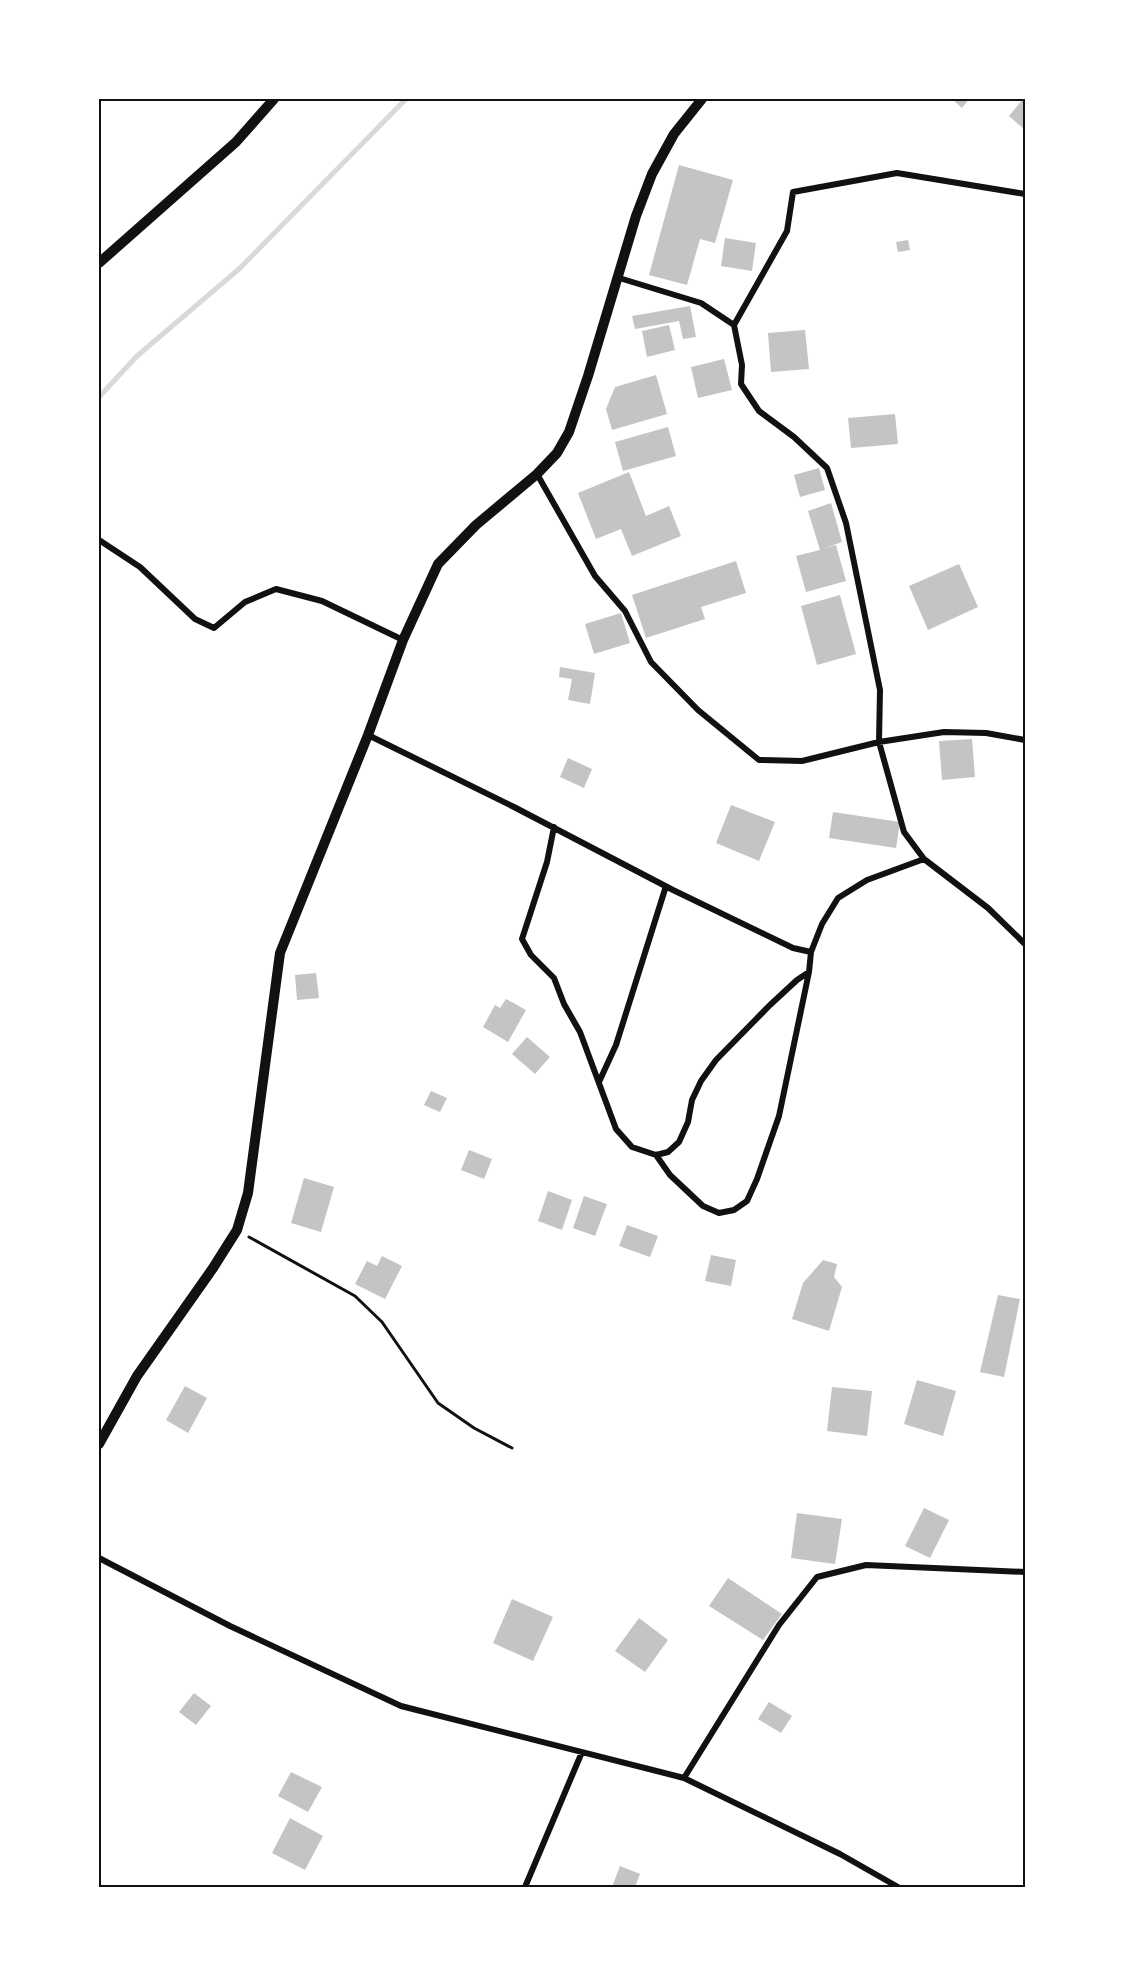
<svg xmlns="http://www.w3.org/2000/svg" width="1124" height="1986" viewBox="0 0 1124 1986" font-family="'Exo 2',sans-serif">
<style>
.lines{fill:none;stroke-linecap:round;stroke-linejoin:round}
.stream{stroke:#d9d9d9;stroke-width:5}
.building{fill:#c4c4c4}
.path{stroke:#111;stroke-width:3}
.minor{stroke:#111;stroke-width:6}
.tertiary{stroke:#111;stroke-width:10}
.neatline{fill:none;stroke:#111;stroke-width:2}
</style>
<rect width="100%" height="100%" fill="#fff"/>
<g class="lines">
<path class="stream" d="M 99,397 L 137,356 L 239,269 L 406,99"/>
</g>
<path class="building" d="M 952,99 L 969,99 L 962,108 Z
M 1023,99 L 1025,99 L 1025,130 L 1009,116 Z
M 679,165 L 733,180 L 715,243 L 700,239 L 687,285 L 649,275 Z
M 725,238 L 756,243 L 752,271 L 721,266 Z
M 908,240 L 910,250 L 898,252 L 896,242 Z
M 690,306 L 696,337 L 683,339 L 679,321 L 635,329 L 632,316 Z
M 669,325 L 675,350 L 647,357 L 642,331 Z
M 805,330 L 809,369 L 771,372 L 768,333 Z
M 724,359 L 732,390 L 698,398 L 691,367 Z
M 656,375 L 667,414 L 612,430 L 606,409 L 615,387 Z
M 895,414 L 898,444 L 851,448 L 848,418 Z
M 668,427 L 676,456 L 623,471 L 615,442 Z
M 819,468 L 825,490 L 800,497 L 794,475 Z
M 629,472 L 646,516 L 669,506 L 681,536 L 632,556 L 621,529 L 596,539 L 578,493 Z
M 831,503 L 842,542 L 825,548 L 836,545 L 846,581 L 806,592 L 796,556 L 820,550 L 808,511 Z
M 736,561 L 746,593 L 701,607 L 705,619 L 646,638 L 632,595 Z
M 959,564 L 978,607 L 928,630 L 909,586 Z
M 840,595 L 856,654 L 817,665 L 801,606 Z
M 621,613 L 630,643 L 594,654 L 585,624 Z
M 560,667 L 595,673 L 590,704 L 568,700 L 572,679 L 559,677 Z
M 972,739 L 975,777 L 942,780 L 939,741 Z
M 568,758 L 592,769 L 584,788 L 560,777 Z
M 731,805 L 775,822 L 759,861 L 716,843 Z
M 833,812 L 900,822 L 896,848 L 829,838 Z
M 316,973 L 319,998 L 297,1000 L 295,975 Z
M 506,999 L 526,1010 L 508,1042 L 483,1027 L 495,1005 L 500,1008 Z
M 527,1037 L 550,1057 L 535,1074 L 512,1054 Z
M 431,1091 L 447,1098 L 440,1112 L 424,1105 Z
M 469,1150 L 492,1159 L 484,1179 L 461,1170 Z
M 304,1178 L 334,1187 L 321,1232 L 291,1223 Z
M 548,1191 L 572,1200 L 562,1230 L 538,1221 Z
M 584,1196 L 607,1204 L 595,1236 L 573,1228 Z
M 627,1225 L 658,1236 L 650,1257 L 619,1246 Z
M 711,1255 L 736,1260 L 731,1286 L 705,1281 Z
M 382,1256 L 402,1266 L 385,1299 L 355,1284 L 367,1261 L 377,1266 Z
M 823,1260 L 837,1264 L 834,1277 L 842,1287 L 829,1331 L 792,1319 L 803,1283 Z
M 998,1295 L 1020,1299 L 1004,1377 L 980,1372 Z
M 917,1380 L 956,1391 L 943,1436 L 904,1424 Z
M 185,1386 L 207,1398 L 188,1433 L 166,1420 Z
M 832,1387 L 872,1391 L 867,1436 L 827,1431 Z
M 924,1508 L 949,1520 L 930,1558 L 905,1546 Z
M 797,1513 L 842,1519 L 835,1564 L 791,1558 Z
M 728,1578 L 782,1614 L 763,1640 L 709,1606 Z
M 512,1599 L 553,1617 L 533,1661 L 493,1643 Z
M 639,1618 L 668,1640 L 645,1672 L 615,1651 Z
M 194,1693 L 211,1706 L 196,1725 L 179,1712 Z
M 769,1702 L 792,1716 L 781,1733 L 758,1719 Z
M 291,1772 L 322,1787 L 308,1812 L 278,1796 Z
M 290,1818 L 323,1836 L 305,1870 L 272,1853 Z
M 620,1866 L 640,1874 L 635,1887 L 612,1887 Z"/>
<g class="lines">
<path class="path" d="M 249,1237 L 355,1296 L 382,1322 L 438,1403 L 474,1428 L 512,1448"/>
<path class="minor" d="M 616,277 L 701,303 L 734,325 L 742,365 L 741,384 L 759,411 L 794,437 L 827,468 L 846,523 L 880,690 L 879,742 L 904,832 L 924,859 L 988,908 L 1025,944
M 734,325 L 787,231 L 793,192 L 897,173 L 1025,194
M 537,474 L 595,576 L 625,611 L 651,662 L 698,710 L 759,760 L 802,761 L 879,742 L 944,732 L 986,733 L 1025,740
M 99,540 L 140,567 L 195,619 L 214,628 L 245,602 L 276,589 L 322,601 L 403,640
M 368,735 L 514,807 L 673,890 L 793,948 L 811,952 L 822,924 L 838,898 L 867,880 L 924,859
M 554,827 L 547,862 L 522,939 L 531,955 L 554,978 L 564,1004 L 580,1032 L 616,1129 L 632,1147 L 656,1155 L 668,1152 L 679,1142 L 688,1122 L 692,1100 L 701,1081 L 716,1060 L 770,1005 L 797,980 L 809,972 L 811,952
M 599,1082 L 616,1045 L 666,886
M 656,1155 L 670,1175 L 703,1206 L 719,1213 L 734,1210 L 747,1201 L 757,1179 L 779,1116 L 809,972
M 99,1558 L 230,1626 L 401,1706 L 684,1778 L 840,1854 L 898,1887
M 684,1778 L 779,1625 L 817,1577 L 866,1565 L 1025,1572
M 525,1887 L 582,1752"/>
<path class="tertiary" d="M 99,263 L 236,142 L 274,99
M 99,1444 L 137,1376 L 213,1268 L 237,1230 L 248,1193 L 280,953 L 368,735 L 403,640 L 438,564 L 476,525 L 537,474 L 557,453 L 569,432 L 588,376 L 636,216 L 652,174 L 674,134 L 702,99"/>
</g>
<rect width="1124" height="1986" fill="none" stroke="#ffffff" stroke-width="201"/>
<rect x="100" y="100" width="924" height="1786" class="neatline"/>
</svg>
